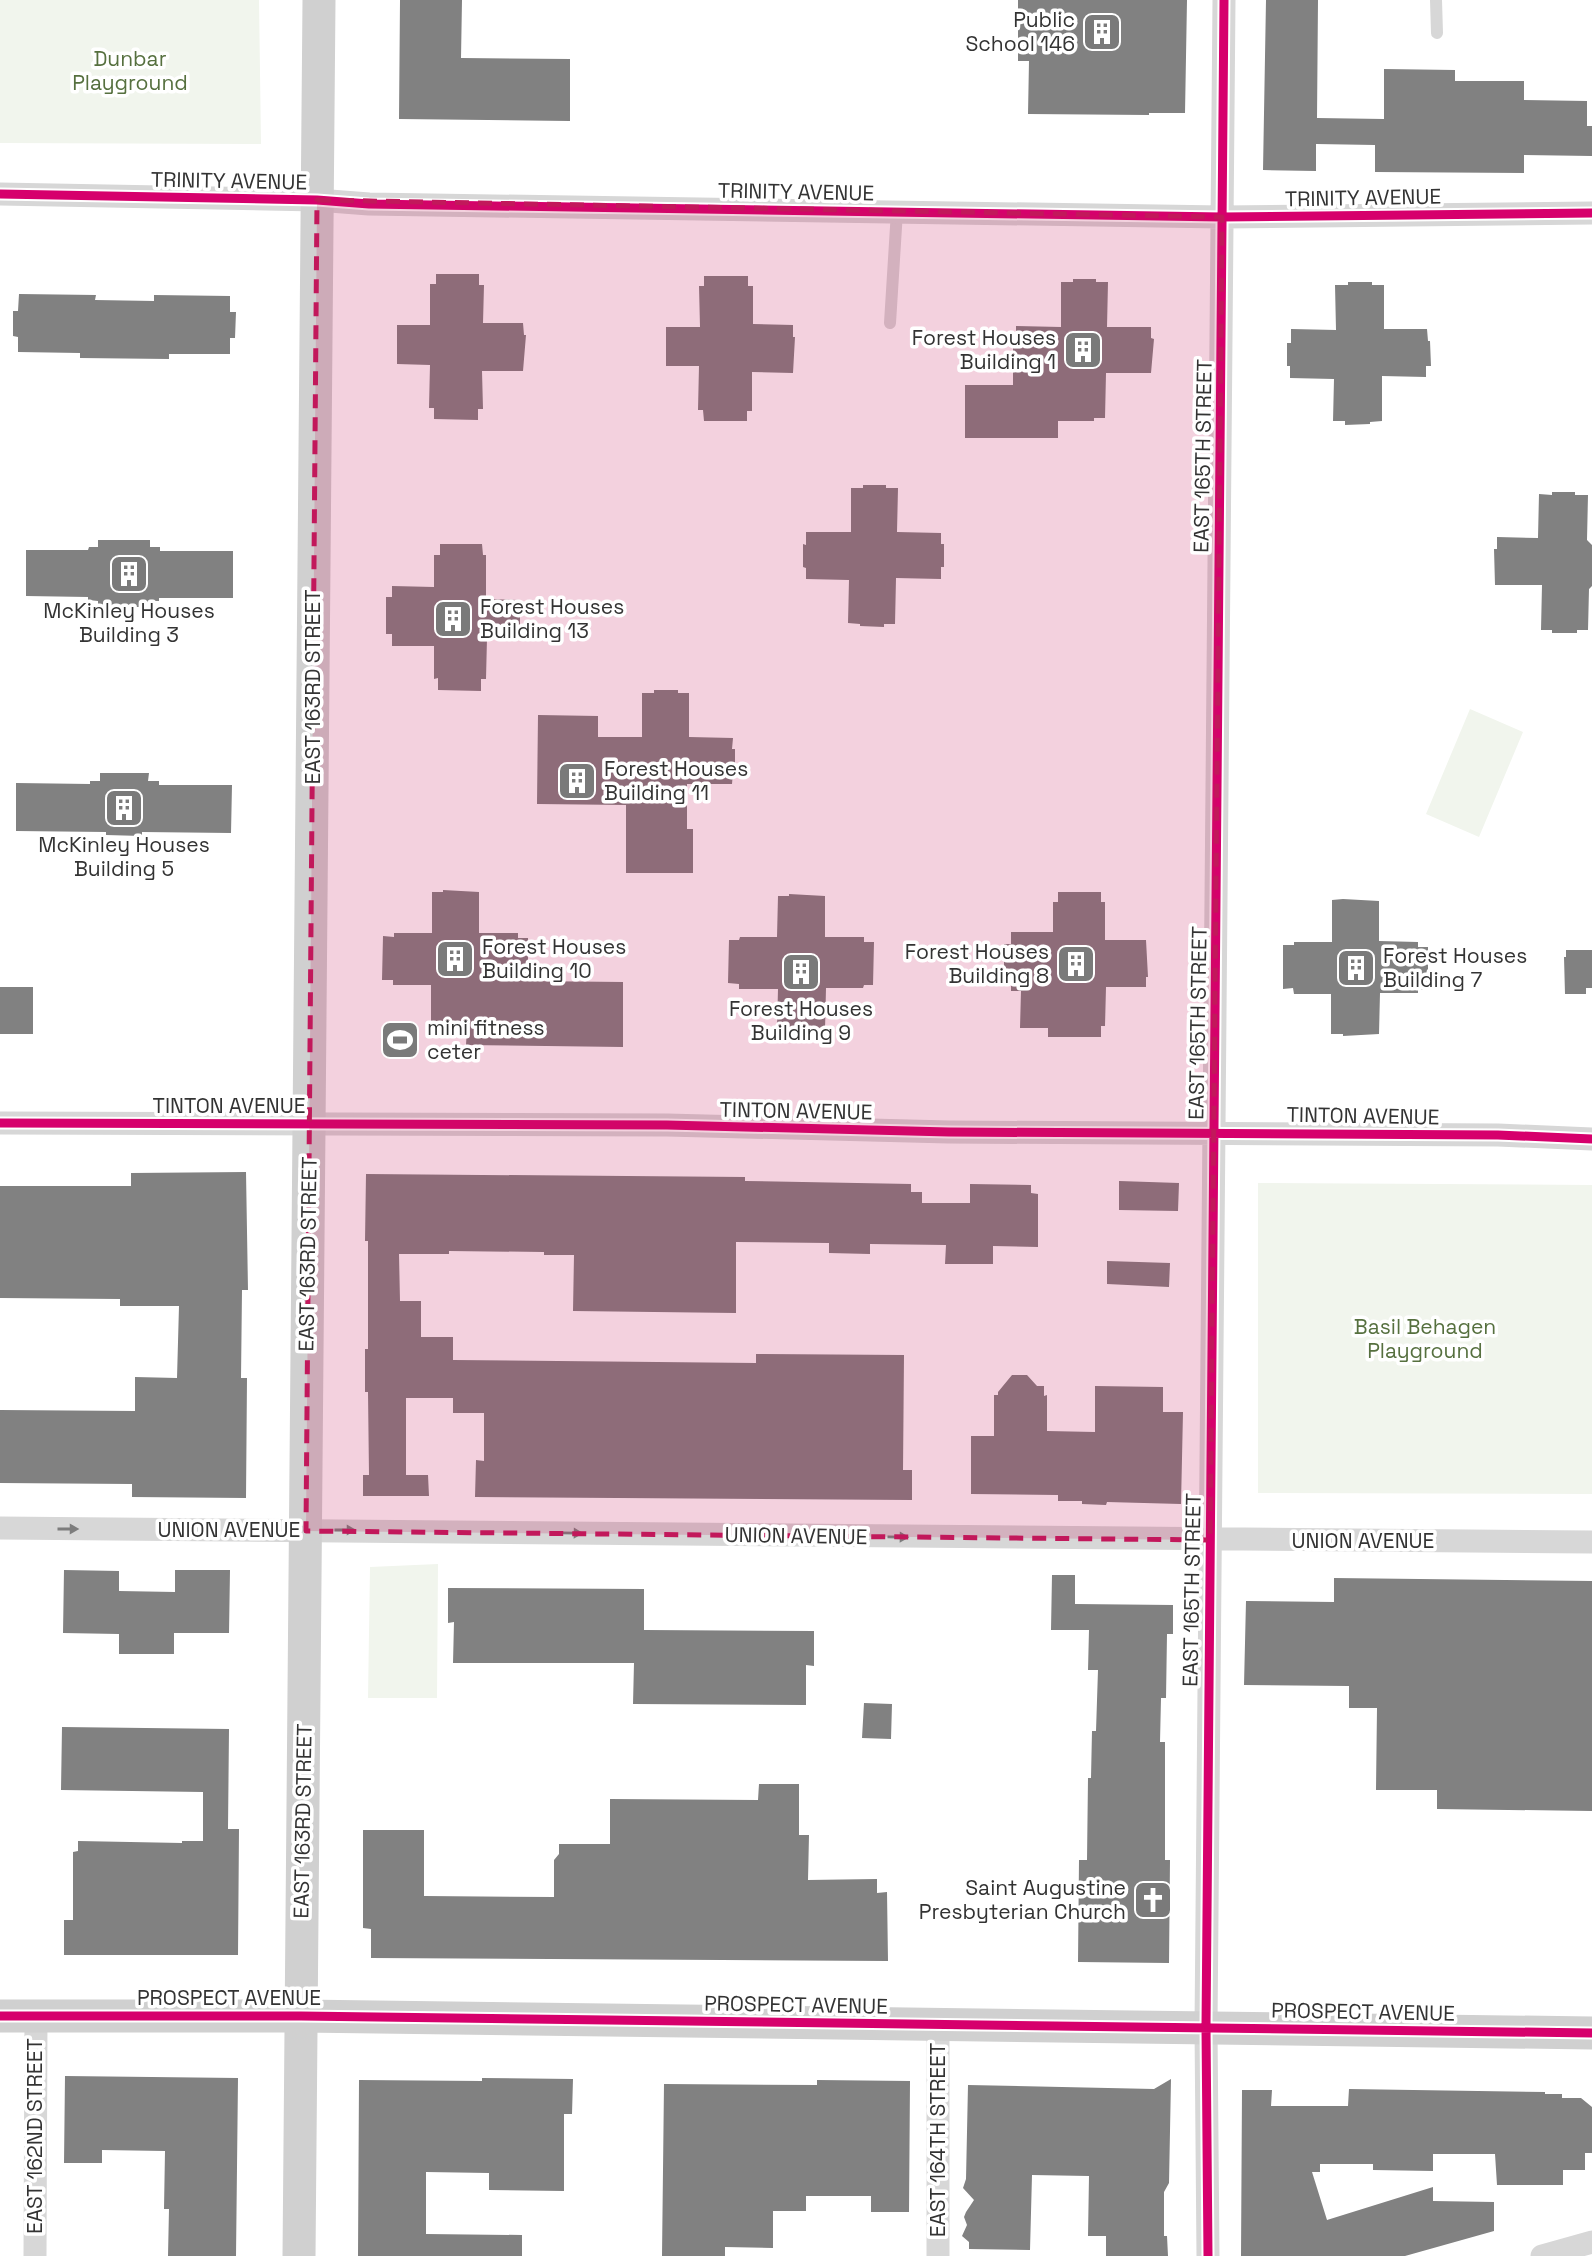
<svg xmlns="http://www.w3.org/2000/svg" width="1592" height="2256" viewBox="0 0 1592 2256" font-family="'Space Grotesk',sans-serif">
<style>
.green{fill:#f1f5ed}
.building{fill:#818181}
.lines{fill:none;stroke-linecap:round;stroke-linejoin:round}
.lane{stroke:#d7d7d7;stroke-width:12}
.street{stroke:#d7d7d7;stroke-width:23}
.secondary{stroke:#d0d0d0;stroke-width:33}
.cycleway-casing{stroke:#fff;stroke-width:13}
.cycleway{stroke:#d6006c;stroke-width:9}
.oneway{fill:#7d7d7d}
.marked{fill:#c2185b;fill-opacity:0.2;stroke:#c2185b;stroke-width:5;stroke-dasharray:14 9;stroke-linejoin:round}
.labels{text-anchor:middle;stroke-width:7;stroke-linejoin:round;paint-order:stroke}
.poi-label{font-size:21px;fill:#333;stroke:#fff;text-anchor:start}
.park-label{font-size:21px;fill:#56703f;stroke:#fff}
.street-label{font-size:21px;fill:#333;stroke:#fff}
</style>
<rect width="100%" height="100%" fill="#fff"/>
<path class="green" d="M 0,0 L 259,0 L 261,144 L 0,143 Z
M 1470,709 L 1523,732 L 1479,837 L 1426,814 Z
M 1258,1183 L 1592,1185 L 1592,1494 L 1258,1493 Z
M 438,1564 L 437,1698 L 368,1698 L 370,1567 Z"/>
<path class="building" d="M 400,0 L 462,0 L 461,58 L 570,59 L 570,121 L 399,119 Z
M 1018,0 L 1187,0 L 1185,113 L 1149,113 L 1149,115 L 1028,114 L 1029,61 L 1018,61 Z
M 1266,0 L 1318,0 L 1317,118 L 1384,119 L 1384,69 L 1455,70 L 1455,81 L 1524,81 L 1524,100 L 1587,101 L 1587,126 L 1592,126 L 1592,156 L 1524,155 L 1524,173 L 1375,172 L 1375,145 L 1316,144 L 1316,171 L 1263,170 Z
M 436,274 L 479,274 L 479,285 L 484,285 L 483,323 L 523,323 L 524,335 L 526,335 L 523,371 L 482,371 L 483,409 L 478,409 L 478,420 L 434,419 L 434,408 L 429,408 L 430,365 L 397,364 L 397,325 L 430,325 L 430,284 L 436,284 Z
M 704,276 L 748,276 L 748,286 L 753,286 L 753,324 L 793,325 L 793,337 L 795,337 L 793,373 L 752,372 L 752,411 L 747,411 L 747,421 L 704,421 L 703,410 L 698,410 L 699,366 L 666,366 L 666,327 L 700,327 L 699,286 L 704,286 Z
M 1073,279 L 1096,279 L 1096,282 L 1108,282 L 1107,327 L 1151,327 L 1151,338 L 1154,339 L 1151,373 L 1106,373 L 1105,418 L 1094,418 L 1094,421 L 1058,421 L 1058,438 L 965,438 L 965,385 L 1013,385 L 1013,339 L 1016,338 L 1016,326 L 1061,327 L 1061,282 L 1073,282 Z
M 1348,282 L 1372,282 L 1372,285 L 1384,285 L 1384,329 L 1427,329 L 1428,341 L 1430,341 L 1431,366 L 1426,366 L 1426,377 L 1382,376 L 1382,421 L 1370,422 L 1370,424 L 1345,425 L 1345,421 L 1333,421 L 1334,379 L 1290,378 L 1290,366 L 1287,366 L 1287,343 L 1291,343 L 1291,329 L 1336,330 L 1335,285 L 1348,285 Z
M 19,294 L 96,295 L 95,300 L 154,301 L 154,295 L 230,296 L 230,312 L 236,312 L 235,338 L 230,338 L 230,354 L 169,354 L 169,359 L 80,358 L 80,353 L 18,352 L 18,337 L 13,336 L 13,311 L 18,311 Z
M 863,485 L 886,485 L 886,488 L 898,488 L 897,532 L 941,533 L 941,544 L 944,544 L 944,567 L 941,567 L 941,579 L 896,578 L 895,624 L 884,624 L 884,627 L 860,626 L 860,624 L 848,623 L 849,580 L 806,579 L 806,568 L 803,567 L 803,544 L 806,545 L 806,532 L 851,532 L 851,488 L 863,488 Z
M 1552,492 L 1575,492 L 1575,495 L 1588,495 L 1587,540 L 1592,545 L 1592,586 L 1589,589 L 1588,630 L 1577,630 L 1577,633 L 1552,633 L 1552,630 L 1541,630 L 1542,585 L 1495,585 L 1494,549 L 1497,549 L 1497,537 L 1538,538 L 1539,494 L 1552,495 Z
M 98,540 L 150,540 L 150,547 L 160,547 L 160,551 L 233,551 L 233,598 L 159,598 L 159,601 L 150,601 L 150,607 L 98,607 L 98,601 L 88,600 L 88,597 L 26,596 L 26,550 L 88,550 L 89,547 L 98,547 Z
M 440,544 L 482,544 L 483,555 L 486,555 L 486,599 L 520,600 L 520,639 L 487,638 L 486,679 L 481,679 L 481,691 L 438,690 L 438,678 L 434,679 L 434,646 L 392,646 L 392,634 L 386,634 L 386,597 L 392,597 L 392,586 L 434,587 L 434,555 L 440,555 Z
M 654,690 L 678,690 L 678,693 L 689,693 L 689,737 L 733,738 L 732,749 L 735,749 L 735,772 L 733,772 L 732,784 L 687,784 L 687,829 L 693,829 L 693,873 L 626,873 L 626,805 L 537,804 L 538,715 L 598,716 L 598,737 L 642,737 L 642,693 L 654,693 Z
M 100,773 L 149,773 L 148,781 L 159,781 L 159,785 L 232,785 L 231,833 L 142,832 L 142,836 L 106,835 L 106,832 L 16,831 L 16,783 L 90,784 L 90,781 L 100,781 Z
M 443,890 L 479,892 L 479,933 L 518,933 L 518,938 L 528,938 L 528,981 L 623,982 L 623,1047 L 466,1045 L 467,1028 L 431,1025 L 431,985 L 393,985 L 393,980 L 382,980 L 383,936 L 394,937 L 394,933 L 432,933 L 432,892 L 443,892 Z
M 1058,892 L 1101,892 L 1101,902 L 1105,902 L 1105,940 L 1146,940 L 1148,977 L 1146,977 L 1146,987 L 1106,987 L 1105,1026 L 1101,1026 L 1101,1037 L 1048,1037 L 1048,1028 L 1020,1028 L 1021,991 L 1011,991 L 1011,980 L 1004,980 L 1004,944 L 1011,944 L 1011,932 L 1053,932 L 1053,902 L 1058,902 Z
M 789,894 L 825,896 L 825,937 L 864,937 L 864,942 L 874,942 L 873,985 L 864,985 L 863,988 L 826,988 L 825,1030 L 788,1032 L 788,1029 L 777,1029 L 778,989 L 739,989 L 739,984 L 728,983 L 729,940 L 739,940 L 740,937 L 777,937 L 778,896 L 789,896 Z
M 1343,899 L 1379,901 L 1379,941 L 1418,942 L 1418,947 L 1428,947 L 1428,990 L 1418,989 L 1418,993 L 1380,993 L 1379,1034 L 1343,1036 L 1343,1034 L 1331,1034 L 1331,994 L 1294,994 L 1293,988 L 1283,989 L 1283,945 L 1294,945 L 1294,942 L 1332,942 L 1332,900 Z
M 1566,950 L 1592,950 L 1592,988 L 1586,988 L 1586,994 L 1565,994 L 1564,957 L 1566,957 Z
M 0,987 L 33,987 L 33,1034 L 0,1034 Z
M 246,1172 L 248,1290 L 242,1290 L 241,1378 L 247,1378 L 246,1498 L 132,1497 L 132,1484 L 0,1483 L 0,1410 L 135,1411 L 135,1377 L 177,1378 L 179,1306 L 120,1306 L 120,1299 L 0,1298 L 0,1186 L 131,1186 L 131,1173 Z
M 366,1174 L 745,1177 L 745,1181 L 911,1184 L 911,1192 L 922,1192 L 922,1203 L 970,1203 L 970,1184 L 1031,1185 L 1031,1193 L 1038,1194 L 1038,1247 L 993,1246 L 993,1264 L 945,1264 L 946,1245 L 870,1244 L 870,1254 L 829,1253 L 829,1243 L 736,1242 L 736,1313 L 573,1311 L 574,1255 L 544,1255 L 544,1252 L 449,1251 L 449,1254 L 399,1254 L 400,1301 L 421,1301 L 421,1337 L 453,1337 L 453,1360 L 756,1363 L 756,1354 L 904,1355 L 903,1470 L 912,1470 L 912,1500 L 475,1497 L 476,1460 L 484,1461 L 484,1413 L 453,1413 L 453,1398 L 406,1398 L 406,1475 L 428,1475 L 429,1496 L 363,1496 L 363,1475 L 369,1475 L 368,1392 L 365,1392 L 365,1349 L 368,1349 L 368,1241 L 365,1241 Z
M 1119,1181 L 1179,1183 L 1178,1211 L 1119,1210 Z
M 1107,1261 L 1170,1263 L 1169,1287 L 1107,1284 Z
M 1012,1375 L 1027,1375 L 1037,1386 L 1044,1386 L 1044,1396 L 1047,1395 L 1047,1431 L 1095,1432 L 1095,1386 L 1163,1387 L 1163,1412 L 1183,1412 L 1181,1504 L 1107,1502 L 1106,1505 L 1082,1504 L 1082,1501 L 1058,1501 L 1058,1495 L 971,1494 L 971,1436 L 994,1436 L 994,1395 L 998,1395 L 998,1392 Z
M 64,1570 L 119,1571 L 119,1591 L 175,1592 L 175,1570 L 230,1570 L 229,1633 L 174,1633 L 174,1654 L 119,1654 L 119,1634 L 63,1633 Z
M 1052,1575 L 1075,1575 L 1075,1604 L 1173,1605 L 1173,1634 L 1167,1634 L 1166,1698 L 1161,1698 L 1160,1742 L 1165,1742 L 1165,1860 L 1170,1860 L 1169,1963 L 1078,1962 L 1079,1860 L 1087,1860 L 1088,1778 L 1091,1778 L 1092,1731 L 1096,1731 L 1098,1670 L 1088,1670 L 1089,1630 L 1051,1630 Z
M 1334,1578 L 1592,1581 L 1592,1811 L 1437,1809 L 1437,1790 L 1376,1790 L 1377,1708 L 1349,1708 L 1349,1686 L 1244,1685 L 1246,1601 L 1334,1602 Z
M 448,1588 L 644,1589 L 644,1630 L 814,1631 L 814,1666 L 806,1665 L 806,1705 L 633,1704 L 634,1663 L 453,1663 L 454,1622 L 448,1623 Z
M 864,1703 L 892,1704 L 891,1739 L 862,1738 Z
M 62,1727 L 229,1729 L 228,1829 L 239,1829 L 238,1955 L 64,1955 L 64,1920 L 73,1920 L 73,1852 L 78,1851 L 78,1841 L 182,1843 L 182,1841 L 203,1841 L 203,1792 L 61,1790 Z
M 759,1784 L 799,1784 L 799,1835 L 809,1835 L 808,1880 L 877,1879 L 877,1893 L 887,1892 L 888,1961 L 371,1958 L 371,1929 L 363,1928 L 363,1830 L 424,1830 L 424,1896 L 554,1897 L 554,1860 L 559,1854 L 559,1844 L 610,1844 L 610,1799 L 758,1800 Z
M 65,2076 L 238,2078 L 236,2256 L 168,2256 L 169,2209 L 164,2209 L 165,2151 L 102,2150 L 102,2163 L 64,2163 Z
M 482,2078 L 573,2079 L 572,2114 L 564,2114 L 564,2191 L 489,2190 L 489,2173 L 426,2172 L 426,2234 L 522,2235 L 522,2256 L 358,2256 L 359,2080 L 482,2081 Z
M 1171,2079 L 1169,2183 L 1164,2192 L 1164,2236 L 1167,2236 L 1168,2256 L 1106,2256 L 1106,2236 L 1088,2236 L 1089,2176 L 1032,2175 L 1030,2250 L 969,2249 L 969,2242 L 962,2236 L 967,2225 L 964,2217 L 966,2212 L 974,2200 L 963,2188 L 966,2179 L 968,2085 L 1154,2089 Z
M 817,2080 L 910,2081 L 909,2212 L 871,2212 L 871,2196 L 806,2196 L 806,2211 L 773,2211 L 773,2248 L 725,2247 L 725,2256 L 662,2256 L 664,2084 L 817,2085 Z
M 1349,2089 L 1545,2092 L 1545,2094 L 1562,2094 L 1562,2098 L 1581,2098 L 1592,2107 L 1592,2153 L 1585,2153 L 1585,2170 L 1563,2170 L 1563,2185 L 1497,2185 L 1495,2154 L 1433,2154 L 1433,2171 L 1373,2170 L 1373,2164 L 1320,2164 L 1320,2172 L 1312,2172 L 1327,2220 L 1433,2187 L 1433,2201 L 1494,2202 L 1494,2231 L 1405,2256 L 1241,2256 L 1242,2090 L 1272,2090 L 1271,2106 L 1348,2106 Z"/>
<g class="lines">
<path class="lane" d="M 1436,0 L 1437,33
M 890,323 L 897,211"/>
<path class="street" d="M 0,194 L 317,200 L 369,204 L 1222,217 L 1592,213
M 0,1123 L 667,1125 L 949,1132 L 1498,1135 L 1592,1139
M 0,1528 L 1592,1542
M 35,2256 L 36,2016
M 938,2256 L 938,2024
M 1208,2256 L 1206,2027 L 1224,0
M 1542,2256 L 1592,2242"/>
<path class="secondary" d="M 0,2016 L 301,2016 L 1592,2033
M 299,2256 L 319,0"/>
<defs>
<path id="cycleway" d="M 0,194 L 317,200 L 369,204 L 1222,217 L 1592,213
M 0,1123 L 667,1125 L 949,1132 L 1498,1135 L 1592,1139
M 0,2016 L 301,2016 L 1592,2033
M 1208,2256 L 1206,2027 L 1224,0"/>
</defs>
<use href="#cycleway" class="cycleway-casing"/>
<use href="#cycleway" class="cycleway"/>
</g>
<defs><path id="oneway-solid" d="M-6-.8H1V-3.2L6.5 0L1 3.2V.8H-6Z" transform="scale(1.75)"/></defs>
<g class="oneway">
<use href="#oneway-solid" transform="translate(68 1529)"/>
<use href="#oneway-solid" transform="translate(345 1530)"/>
<use href="#oneway-solid" transform="translate(572 1533) rotate(1)"/>
<use href="#oneway-solid" transform="translate(898 1537) rotate(1)"/>
</g>
<path class="marked" d="M 317,200 L 1222,217 L 1210,1540 L 306,1531 Z"/>
<defs>
<symbol id="building-square" viewBox="-11 -11 22 22"><rect x="-9" y="-9" width="18" height="18" rx="4" fill="#7a7a7a" stroke="#fff"/><path d="M-4-6H4V6H1V3H-1V6H-4ZM-2.5-4.3h1.7v1.8h-1.7ZM.8-4.3h1.7v1.8H.8ZM-2.5-1h1.7V.8h-1.7ZM.8-1h1.7V.8H.8Z" fill="#fff"/></symbol>
<symbol id="stadium-square" viewBox="-11 -11 22 22"><rect x="-9" y="-9" width="18" height="18" rx="4" fill="#7a7a7a" stroke="#fff"/><path d="M0-5a6.5 5 0 1 0 0 10a6.5 5 0 1 0 0-10ZM-3.5-1.8h7v3.6h-7Z" fill="#fff"/></symbol>
<symbol id="church-square" viewBox="-11 -11 22 22"><rect x="-9" y="-9" width="18" height="18" rx="4" fill="#7a7a7a" stroke="#fff"/><path d="M-1.2-6h2.4v3.5h3.3v2.4h-3.3V6h-2.4V-.1h-3.3v-2.4h3.3Z" fill="#fff"/></symbol>
</defs>
<g fill-rule="evenodd">
<use href="#building-square" x="1080" y="10" width="44" height="44"/>
<use href="#building-square" x="1061" y="328" width="44" height="44"/>
<use href="#building-square" x="107" y="552" width="44" height="44"/>
<use href="#building-square" x="431" y="597" width="44" height="44"/>
<use href="#building-square" x="555" y="759" width="44" height="44"/>
<use href="#building-square" x="102" y="786" width="44" height="44"/>
<use href="#building-square" x="433" y="937" width="44" height="44"/>
<use href="#building-square" x="1054" y="942" width="44" height="44"/>
<use href="#building-square" x="1334" y="946" width="44" height="44"/>
<use href="#building-square" x="779" y="950" width="44" height="44"/>
<use href="#stadium-square" x="378" y="1018" width="44" height="44"/>
<use href="#church-square" x="1131" y="1878" width="44" height="44"/>
</g>
<g class="labels">
<g class="poi-label">
<text x="1075" y="27" text-anchor="end">Public<tspan x="1075" dy="24">School 146</tspan></text>
<text x="1056" y="345" text-anchor="end">Forest Houses<tspan x="1056" dy="24">Building 1</tspan></text>
<text x="480" y="614">Forest Houses<tspan x="480" dy="24">Building 13</tspan></text>
<text x="129" y="618" text-anchor="middle">McKinley Houses<tspan x="129" dy="24">Building 3</tspan></text>
<text x="604" y="776">Forest Houses<tspan x="604" dy="24">Building 11</tspan></text>
<text x="124" y="852" text-anchor="middle">McKinley Houses<tspan x="124" dy="24">Building 5</tspan></text>
<text x="482" y="954">Forest Houses<tspan x="482" dy="24">Building 10</tspan></text>
<text x="1049" y="959" text-anchor="end">Forest Houses<tspan x="1049" dy="24">Building 8</tspan></text>
<text x="1383" y="963">Forest Houses<tspan x="1383" dy="24">Building 7</tspan></text>
<text x="801" y="1016" text-anchor="middle">Forest Houses<tspan x="801" dy="24">Building 9</tspan></text>
<text x="427" y="1035">mini fitness<tspan x="427" dy="24">ceter</tspan></text>
<text x="1126" y="1895" text-anchor="end">Saint Augustine<tspan x="1126" dy="24">Presbyterian Church</tspan></text>
</g>
<g class="park-label">
<text x="130" y="66">Dunbar<tspan x="130" dy="24">Playground</tspan></text>
<text x="1425" y="1334">Basil Behagen<tspan x="1425" dy="24">Playground</tspan></text>
</g>
<g class="street-label">
<text transform="translate(229 181) rotate(1)" y="7">TRINITY AVENUE</text>
<text transform="translate(796 192) rotate(1)" y="7">TRINITY AVENUE</text>
<text transform="translate(1363 198) rotate(-1)" y="7">TRINITY AVENUE</text>
<text transform="translate(1203 456) rotate(-89)" y="7">EAST 165TH STREET</text>
<text transform="translate(313 687) rotate(-90)" y="7">EAST 163RD STREET</text>
<text transform="translate(1198 1023) rotate(-89)" y="7">EAST 165TH STREET</text>
<text x="229" y="1113">TINTON AVENUE</text>
<text transform="translate(796 1111) rotate(1)" y="7">TINTON AVENUE</text>
<text transform="translate(1363 1116) rotate(1)" y="7">TINTON AVENUE</text>
<text transform="translate(308 1254) rotate(-89)" y="7">EAST 163RD STREET</text>
<text x="229" y="1537">UNION AVENUE</text>
<text transform="translate(796 1536) rotate(1)" y="7">UNION AVENUE</text>
<text x="1363" y="1548">UNION AVENUE</text>
<text transform="translate(1192 1590) rotate(-89)" y="7">EAST 165TH STREET</text>
<text transform="translate(303 1821) rotate(-89)" y="7">EAST 163RD STREET</text>
<text x="229" y="2005">PROSPECT AVENUE</text>
<text transform="translate(796 2005) rotate(1)" y="7">PROSPECT AVENUE</text>
<text transform="translate(1363 2012) rotate(1)" y="7">PROSPECT AVENUE</text>
<text transform="translate(35 2136) rotate(-90)" y="7">EAST 162ND STREET</text>
<text transform="translate(938 2140) rotate(-90)" y="7">EAST 164TH STREET</text>
</g>
</g>
</svg>
